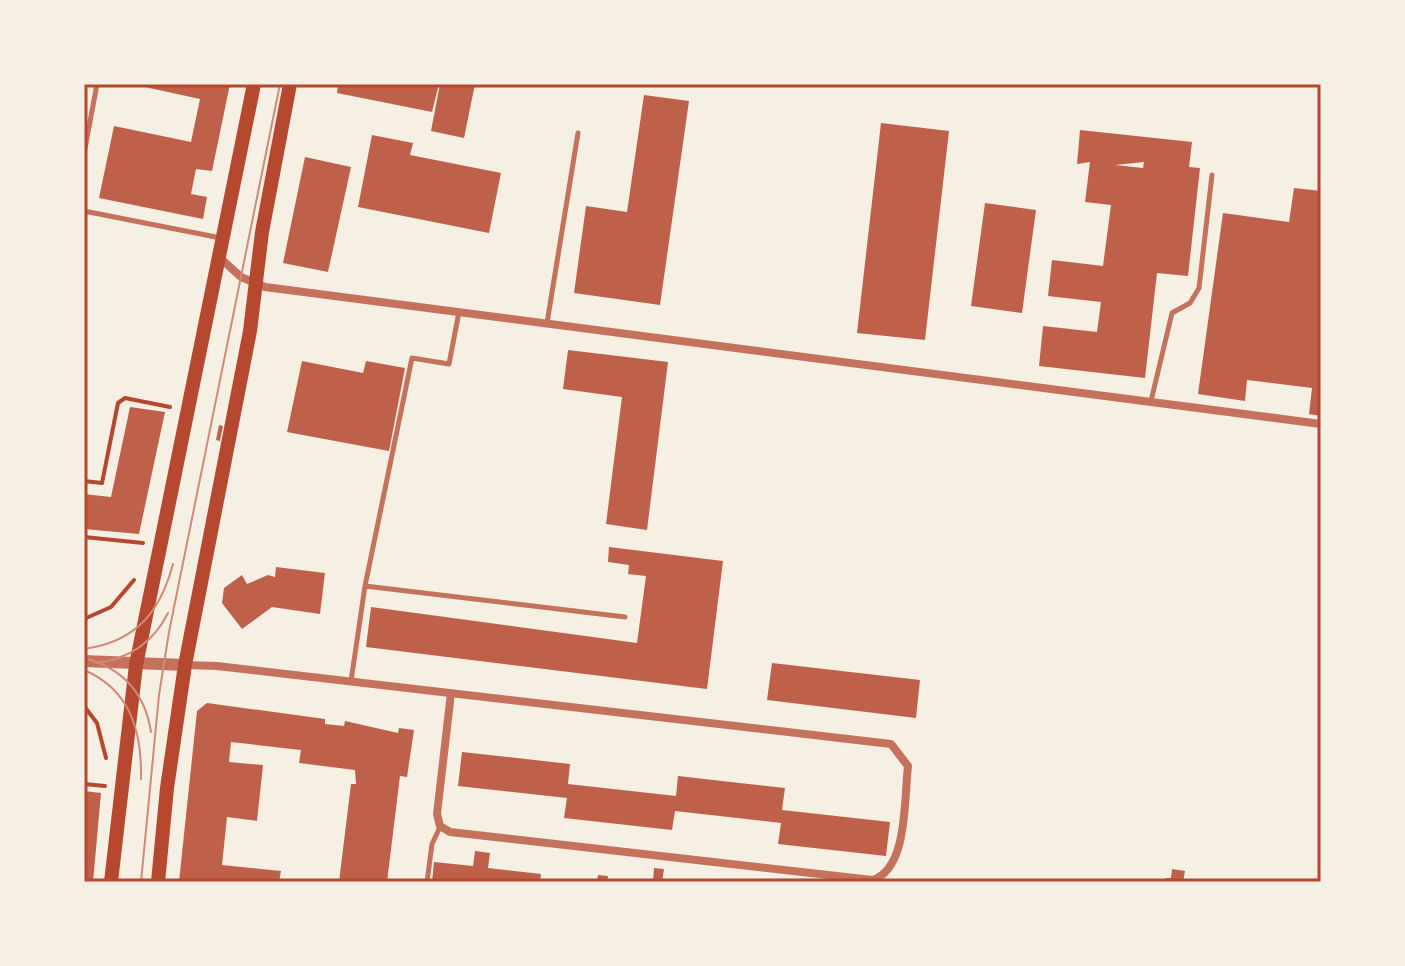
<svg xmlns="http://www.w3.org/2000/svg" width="1405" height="966" viewBox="0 0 1405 966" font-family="'Nunito Sans',sans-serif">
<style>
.building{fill:#bf614a;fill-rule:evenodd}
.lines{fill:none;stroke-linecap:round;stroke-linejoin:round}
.path{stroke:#b5482f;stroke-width:4}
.service{stroke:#c5725c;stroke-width:5}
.minor{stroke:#c5725c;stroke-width:8}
.tertiary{stroke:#c5725c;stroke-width:12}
.secondary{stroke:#b5482f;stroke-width:14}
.tram{stroke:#cf8b77;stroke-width:2}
.neatline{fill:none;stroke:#b5482f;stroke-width:3}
</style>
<rect width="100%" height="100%" fill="#f6efe4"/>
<path class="building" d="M 131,84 L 230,84 L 212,171 L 196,169 L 191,194 L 207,197 L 203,219 L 99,198 L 114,126 L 191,142 L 200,99 Z
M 338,84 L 439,84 L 432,112 L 337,93 Z
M 440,84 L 475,84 L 464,138 L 431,131 Z
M 644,95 L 689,101 L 660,305 L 574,293 L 586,206 L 627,212 Z
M 881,123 L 949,131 L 925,340 L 857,333 Z
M 1080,130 L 1192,142 L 1189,167 L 1200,168 L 1188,276 L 1157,273 L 1145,378 L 1039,366 L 1043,326 L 1097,332 L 1101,302 L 1048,296 L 1052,260 L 1103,266 L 1111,205 L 1085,202 L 1090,162 L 1077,164 ZM 1144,162 L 1143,168 L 1115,165 Z
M 372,135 L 413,143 L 410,155 L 501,173 L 489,233 L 358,207 Z
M 305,157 L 351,167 L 328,272 L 283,263 Z
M 1294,188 L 1321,191 L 1318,242 L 1321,243 L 1321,416 L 1309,414 L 1312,388 L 1247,380 L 1245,401 L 1198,394 L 1223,213 L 1289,222 Z
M 985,203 L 1036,210 L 1022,313 L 971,306 Z
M 568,350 L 668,362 L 647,530 L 606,524 L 622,397 L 563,389 Z
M 302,361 L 363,373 L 366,361 L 405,368 L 389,451 L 287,432 Z
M 130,407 L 165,412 L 139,534 L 84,529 L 84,494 L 111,497 Z
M 219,425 L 223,426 L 220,441 L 216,440 Z
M 609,547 L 723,561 L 707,689 L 366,647 L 371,607 L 637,643 L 646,576 L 628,574 L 629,565 L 608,562 Z
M 276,567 L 325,573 L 320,614 L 272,607 L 242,629 L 222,603 L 224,588 L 242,575 L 247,584 L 268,575 L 275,577 Z
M 772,663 L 920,680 L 916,718 L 767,700 Z
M 207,703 L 325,719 L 325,724 L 344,726 L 345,721 L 398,733 L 399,728 L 414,730 L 407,777 L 400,776 L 387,882 L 339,882 L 351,784 L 356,784 L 355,770 L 299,763 L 301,750 L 231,742 L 229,762 L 263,765 L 257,821 L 227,817 L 222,865 L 281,871 L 279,882 L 179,882 L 197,711 Z
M 462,752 L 570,764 L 568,784 L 676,796 L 678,776 L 785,788 L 782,810 L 890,822 L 886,856 L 778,844 L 781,823 L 675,811 L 672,830 L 564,818 L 567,798 L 458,786 Z
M 84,791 L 101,793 L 93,882 L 84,882 Z
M 475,851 L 490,853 L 488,868 L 541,874 L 540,882 L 432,882 L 434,862 L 473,866 Z
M 654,868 L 664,869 L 662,882 L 653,882 Z
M 1172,869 L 1185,871 L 1183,882 L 1166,882 L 1166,878 L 1171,878 Z
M 598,875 L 608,876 L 607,882 L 597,882 Z"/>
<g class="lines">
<path class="path" d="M 84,481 L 102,483 L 118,403 L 125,398 L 170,407
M 84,537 L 143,543
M 84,619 L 111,607 L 134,580
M 84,706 L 97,723 L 106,758
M 84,784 L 105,786"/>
<path class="service" d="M 84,154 L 97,84
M 84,211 L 221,238
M 547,323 L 578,133
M 1151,401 L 1172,313 L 1190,303 L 1199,288 L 1212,175
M 365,586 L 625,617
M 351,681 L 365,586 L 412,358 L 449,364 L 459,312
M 427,882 L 432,844 L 440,827"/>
<path class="minor" d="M 219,257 L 241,277 L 265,287 L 1321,424
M 185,665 L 217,666 L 891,744 L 908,766 C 904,799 908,870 872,880 L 450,832 L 440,826 L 437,814 L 451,693"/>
<path class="tertiary" d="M 84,661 L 185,665"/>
<path class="secondary" d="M 111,882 L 136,665 L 254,84
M 158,882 L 167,788 L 185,665 L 250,331 L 262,232 L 290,84"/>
<path class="tram" d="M 84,649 C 135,642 160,613 173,564
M 84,658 C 122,668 145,693 151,732
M 96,663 C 129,659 153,643 168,613
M 84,670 C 131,690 142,732 141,779
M 141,882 L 159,695 L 169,632 L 280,84"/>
</g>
<rect width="1405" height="966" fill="none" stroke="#f6efe4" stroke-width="172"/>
<rect x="86" y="86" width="1233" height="794" class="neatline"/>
</svg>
